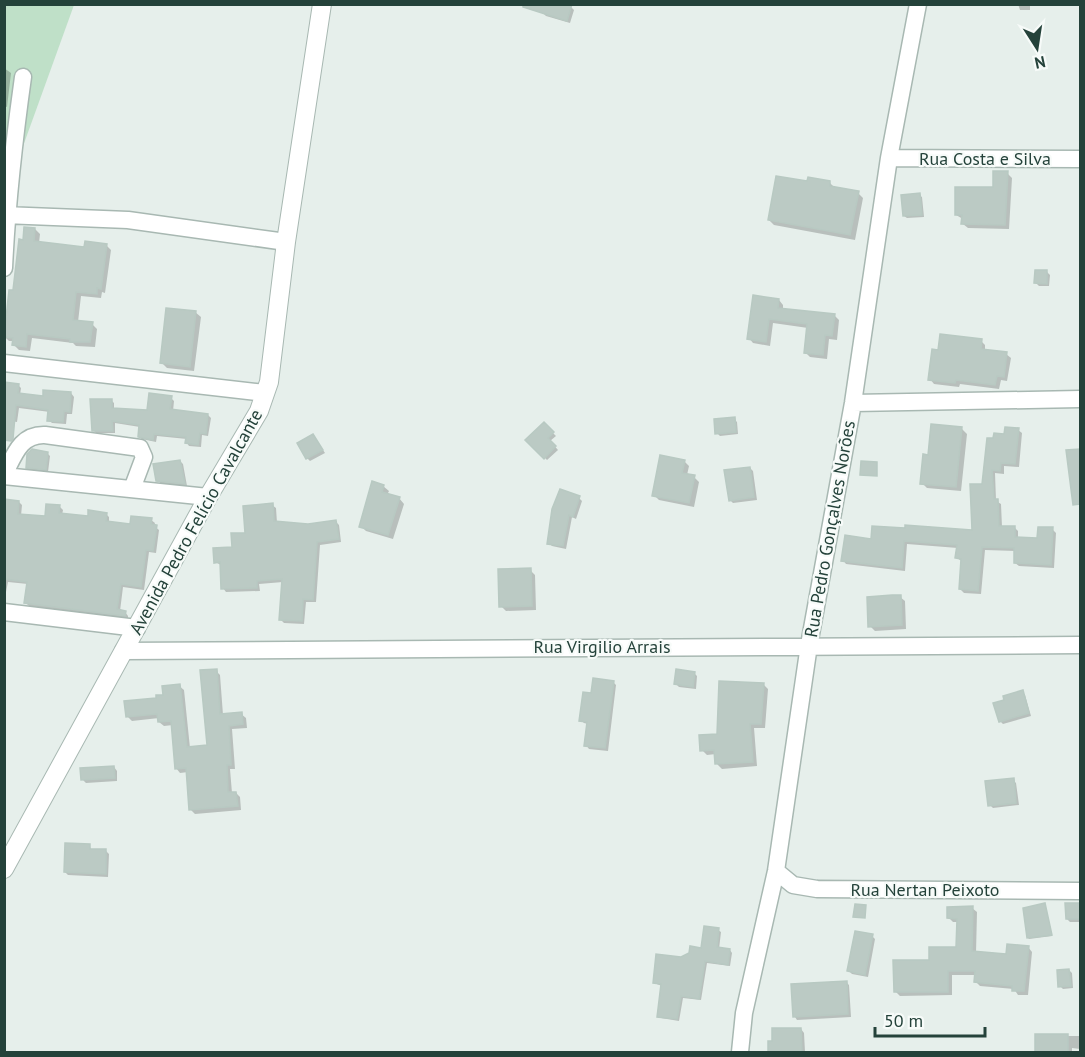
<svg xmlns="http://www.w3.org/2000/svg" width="1085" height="1057" viewBox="0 0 1085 1057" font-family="'PT Sans',sans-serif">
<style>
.green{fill:#bfe0c8}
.shadow{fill:#0003}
.building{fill:#bbcac4;stroke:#b8c9c2;stroke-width:1.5}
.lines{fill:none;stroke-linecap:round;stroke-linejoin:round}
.minor-casing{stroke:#a8b8b2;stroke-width:19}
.tertiary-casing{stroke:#a8b8b2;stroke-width:20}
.minor{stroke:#fff;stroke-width:16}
.tertiary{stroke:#fff;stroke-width:18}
.labels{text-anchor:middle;stroke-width:4.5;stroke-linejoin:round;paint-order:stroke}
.street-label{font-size:18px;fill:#24423a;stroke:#f7fbf9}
</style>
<rect width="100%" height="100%" fill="#e6efeb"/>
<path class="green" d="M 5,5 L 74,5 L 5,196 Z"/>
<path class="shadow" d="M 1018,4 L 1030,4 L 1030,10 L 1020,10 Z
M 571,7 L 574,10 L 570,23 L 546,16 L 543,13 Z
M 4,68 L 11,73 L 7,107 L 4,106 Z
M 1007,173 L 1012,178 L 1009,229 L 968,228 L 963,224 L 963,219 L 956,215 L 994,189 Z
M 808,183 L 830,183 L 835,188 L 858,193 L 863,198 L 855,240 L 774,225 L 769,220 Z
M 919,195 L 922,197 L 924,217 L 907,218 L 904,216 Z
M 35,229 L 40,234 L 39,243 L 85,249 L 106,245 L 111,250 L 105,293 L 102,292 L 101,298 L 81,296 L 78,322 L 92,324 L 97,329 L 95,347 L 76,346 L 73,343 L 32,338 L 30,351 L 19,350 L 14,345 L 14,341 L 9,341 L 4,336 L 24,241 Z
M 1047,272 L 1050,275 L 1049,286 L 1039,286 L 1036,283 Z
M 779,300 L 783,305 L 783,310 L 834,315 L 839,320 L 837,340 L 829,339 L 827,359 L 810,357 L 805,352 L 808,328 L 773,323 L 770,346 L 753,343 L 749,338 Z
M 195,312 L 201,317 L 194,371 L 167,368 L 162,363 Z
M 981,341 L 985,345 L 985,351 L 1006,354 L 1011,358 L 1007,381 L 1001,380 L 999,389 L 960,384 L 959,387 L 934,384 L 930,379 L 939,351 Z
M 18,385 L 21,388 L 20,395 L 44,397 L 71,393 L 74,397 L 72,414 L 67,414 L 66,424 L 52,423 L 49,420 L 50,412 L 19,408 L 17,422 L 4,420 Z
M 171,398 L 174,401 L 173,411 L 208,415 L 211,418 L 208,436 L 202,435 L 201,447 L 189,446 L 187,443 L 187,439 L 157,436 L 156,442 L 142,439 L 139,437 L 140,427 L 115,423 L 115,433 L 96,433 L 93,430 L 111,400 L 114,403 L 114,410 L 149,411 Z
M 734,419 L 737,422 L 738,434 L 720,436 L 717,433 Z
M 544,424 L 556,436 L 550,441 L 558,450 L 547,460 L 528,440 Z
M 962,429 L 967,434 L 961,491 L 927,488 L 922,483 L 929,456 Z
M 1018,430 L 1022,433 L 1019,467 L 1004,466 L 1004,474 L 995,473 L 996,501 L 1001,504 L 1002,527 L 1015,528 L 1018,531 L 1018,538 L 1039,539 L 1052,529 L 1056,533 L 1054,568 L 1019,566 L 1015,563 L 1016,551 L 985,550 L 981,594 L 964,593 L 960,589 L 963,562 L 957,558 L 958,548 L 907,544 L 905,571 L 846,564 L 843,560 L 873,541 L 974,531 L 983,485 L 1006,436 Z
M 313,435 L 325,453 L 310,461 L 307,458 Z
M 1080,450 L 1080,489 L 1077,489 L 1068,452 Z
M 47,453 L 50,456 L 48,472 L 30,470 L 27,467 Z
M 180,461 L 183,464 L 187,486 L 161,484 L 158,480 Z
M 684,461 L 689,466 L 687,475 L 694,477 L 699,482 L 694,507 L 659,500 L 654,495 Z
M 750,468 L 753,471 L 757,500 L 733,503 L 730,500 Z
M 383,486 L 389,491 L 387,495 L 399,498 L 404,504 L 393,539 L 366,531 L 361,526 Z
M 579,498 L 582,501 L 576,519 L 572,517 L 566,549 L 552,546 L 549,543 Z
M 4,500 L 19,502 L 22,505 L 21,516 L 46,518 L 59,506 L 63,510 L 62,515 L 89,518 L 106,514 L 109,517 L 109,523 L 131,526 L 151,520 L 155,523 L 154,526 L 159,530 L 156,553 L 149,552 L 144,590 L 123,587 L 120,611 L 125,612 L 128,616 L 128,618 L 29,606 L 26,603 L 28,584 L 8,582 L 4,602 Z
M 272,505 L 276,508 L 277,523 L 308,525 L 335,521 L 339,525 L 341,542 L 320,545 L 316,602 L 306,602 L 304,624 L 284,623 L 280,619 L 283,582 L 259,584 L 260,591 L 226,592 L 223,588 L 221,565 L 215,562 L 234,548 Z
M 530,570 L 535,575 L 536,610 L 506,611 L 501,606 Z
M 900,597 L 905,601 L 906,629 L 875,631 L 870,626 Z
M 216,671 L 220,675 L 223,715 L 241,714 L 246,718 L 247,728 L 232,729 L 235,769 L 230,769 L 232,793 L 236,793 L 240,797 L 241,810 L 195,814 L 190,809 L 188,772 L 180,773 L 176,768 L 173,725 L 164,726 L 159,722 L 159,718 L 132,721 L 127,716 L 179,686 L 184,690 L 190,748 L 208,746 Z
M 694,673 L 697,676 L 696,689 L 679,687 L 676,684 Z
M 613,682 L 616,685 L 608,751 L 589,749 L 586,745 L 588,724 L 584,723 L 581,720 L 592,695 Z
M 763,684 L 768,689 L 765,728 L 754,728 L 757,766 L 722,769 L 717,764 L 716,754 L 707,755 L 702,750 L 718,735 Z
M 1022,692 L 1025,695 L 1031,716 L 1003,724 L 1000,721 Z
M 114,767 L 117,771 L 117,781 L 86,783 L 83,780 Z
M 1013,780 L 1016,783 L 1019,805 L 993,808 L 990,805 Z
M 89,846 L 92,850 L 106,851 L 109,854 L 108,877 L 68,875 L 65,872 Z
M 1045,905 L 1052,936 L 1029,939 L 1028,938 Z
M 1067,905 L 1080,905 L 1080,922 L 1070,922 L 1067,919 Z
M 972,908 L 977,912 L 976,953 L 1007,955 L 1028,947 L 1032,952 L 1028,995 L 1018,995 L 1014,989 L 980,986 L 976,982 L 977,975 L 952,975 L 952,995 L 900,996 L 895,991 L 930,962 L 958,949 L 958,922 L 953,922 L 949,918 Z
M 718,930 L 721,932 L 719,949 L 730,950 L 732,953 L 730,966 L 707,963 L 701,1000 L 683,998 L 679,1021 L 661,1018 L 658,1016 L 662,986 L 654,983 L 681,959 L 702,950 Z
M 872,936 L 875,939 L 868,977 L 852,974 L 849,971 Z
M 1069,970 L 1072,973 L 1073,988 L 1063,989 L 1060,986 Z
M 846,982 L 849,985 L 851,1017 L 797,1020 L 795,1017 Z
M 801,1029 L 804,1033 L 805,1052 L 769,1052 Z
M 1037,1036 L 1080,1036 L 1080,1049 L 1072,1048 L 1072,1052 L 1037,1052 Z"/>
<path class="building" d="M 523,4 L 572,4 L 567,21 L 523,7 Z
M 993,171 L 1008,171 L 1005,225 L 961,224 L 962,215 L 955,215 L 955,187 L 993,187 Z
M 776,176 L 807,181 L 808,177 L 830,181 L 830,186 L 859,191 L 850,235 L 768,220 Z
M 920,193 L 922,215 L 903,216 L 901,195 Z
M 24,227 L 35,228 L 34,241 L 84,247 L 85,241 L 107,244 L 101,289 L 97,288 L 97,294 L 76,292 L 73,320 L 93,322 L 90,342 L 70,342 L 70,339 L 27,334 L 26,347 L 12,345 L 13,338 L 4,337 L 9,290 L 13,290 L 19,239 L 23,240 Z
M 1035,270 L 1047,270 L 1047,284 L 1034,283 Z
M 753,295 L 779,299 L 778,308 L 835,314 L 832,336 L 825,335 L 823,355 L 804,353 L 807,324 L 769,319 L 766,342 L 747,339 Z
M 166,308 L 196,311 L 190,367 L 160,363 Z
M 940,334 L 982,339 L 981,349 L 1007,352 L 1004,377 L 997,376 L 995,385 L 956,380 L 955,383 L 928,380 L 932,349 L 938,350 Z
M 4,382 L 19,384 L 18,393 L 43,396 L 43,390 L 71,392 L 70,412 L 64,411 L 63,422 L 47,421 L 48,410 L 16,405 L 13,439 L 11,441 L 4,440 Z
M 149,393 L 172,396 L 170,409 L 208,414 L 206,434 L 200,433 L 198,445 L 185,443 L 186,437 L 154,434 L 153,440 L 138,437 L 139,425 L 112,421 L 113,431 L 92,431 L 90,399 L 112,399 L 112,408 L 147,410 Z
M 735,417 L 736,432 L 715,434 L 714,419 Z
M 544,422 L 554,432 L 548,438 L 556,446 L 544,459 L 525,440 Z
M 931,424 L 962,427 L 956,487 L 920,484 L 923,454 L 928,455 Z
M 1005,427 L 1019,428 L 1015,464 L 1001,463 L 1000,471 L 992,470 L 994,499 L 998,499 L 999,526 L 1015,526 L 1015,537 L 1037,538 L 1038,527 L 1053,527 L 1051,565 L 1014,563 L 1014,548 L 982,547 L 978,591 L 959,589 L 961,559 L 955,558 L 957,545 L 904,541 L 902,568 L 841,561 L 845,535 L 871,539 L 872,526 L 905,528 L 905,525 L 972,530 L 970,484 L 982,484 L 987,438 L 993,438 L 994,433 L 1004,434 Z
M 313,434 L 323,450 L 306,459 L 297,443 Z
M 32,449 L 48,452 L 46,470 L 26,468 L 27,454 Z
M 1080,449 L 1080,504 L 1073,505 L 1066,450 Z
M 660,455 L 685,460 L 682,473 L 695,475 L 689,503 L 652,496 Z
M 180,460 L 185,484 L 156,481 L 153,464 Z
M 861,461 L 877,462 L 877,476 L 860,475 Z
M 750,467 L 754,497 L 729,501 L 724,470 Z
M 372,481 L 384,485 L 382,492 L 400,497 L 388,535 L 359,527 Z
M 560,489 L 580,496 L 573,517 L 569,515 L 563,546 L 547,544 L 552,509 Z
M 4,499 L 19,501 L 18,514 L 45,516 L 46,504 L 60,505 L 59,513 L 88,516 L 88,510 L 107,513 L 106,521 L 130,524 L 131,516 L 152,518 L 151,524 L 157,525 L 153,551 L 146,550 L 141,587 L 121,584 L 117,609 L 126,611 L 125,616 L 24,603 L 27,582 L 4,579 Z
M 273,503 L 274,521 L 308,524 L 336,520 L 339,539 L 317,542 L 313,600 L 303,599 L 302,621 L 279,620 L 282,579 L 257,581 L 257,588 L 221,589 L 220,562 L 214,563 L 213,548 L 232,547 L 231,533 L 245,533 L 243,506 Z
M 531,568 L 532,606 L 499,607 L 498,569 Z
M 892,595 L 901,595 L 902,625 L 868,627 L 867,597 Z
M 217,669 L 220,714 L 242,712 L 243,724 L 229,726 L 231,765 L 227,765 L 228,792 L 236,792 L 238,806 L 189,810 L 186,768 L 175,769 L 171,721 L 158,722 L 157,714 L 126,717 L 124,701 L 156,698 L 156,695 L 163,695 L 162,686 L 180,684 L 187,747 L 207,745 L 200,670 Z
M 676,669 L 695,672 L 693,687 L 674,684 Z
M 593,678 L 614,681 L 605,748 L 584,746 L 587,722 L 579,721 L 583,692 L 591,693 Z
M 719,681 L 764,683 L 761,724 L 750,724 L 753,762 L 715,764 L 714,750 L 700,751 L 699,735 L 717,734 Z
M 1023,690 L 1029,713 L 999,722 L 993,703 L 1004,700 L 1003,696 Z
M 114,766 L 115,778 L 81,780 L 80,768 Z
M 1014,778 L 1016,803 L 988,806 L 985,781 Z
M 65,843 L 90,844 L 90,849 L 106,849 L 106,874 L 64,872 Z
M 1045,903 L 1052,935 L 1027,938 L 1023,908 Z
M 1065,903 L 1080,903 L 1080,919 L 1066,919 Z
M 855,904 L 866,905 L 865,918 L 853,917 Z
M 973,906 L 972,951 L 1006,954 L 1007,944 L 1029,946 L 1024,991 L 1012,991 L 1012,986 L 974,982 L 975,971 L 948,971 L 948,992 L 894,992 L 893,960 L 929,960 L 929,947 L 956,947 L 957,919 L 947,918 L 947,907 Z
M 704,926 L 719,928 L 717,947 L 730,949 L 728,965 L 705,961 L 699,999 L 681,996 L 677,1019 L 657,1017 L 661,984 L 653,983 L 656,954 L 681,957 L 689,953 L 690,946 L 701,948 Z
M 855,931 L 873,934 L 865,975 L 847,971 Z
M 1069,969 L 1071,986 L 1058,987 L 1057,970 Z
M 847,981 L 848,1014 L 793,1017 L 791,984 Z
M 772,1028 L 801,1028 L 802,1053 L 768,1053 L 768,1041 L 772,1041 Z
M 1035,1034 L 1068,1034 L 1068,1053 L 1035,1053 Z"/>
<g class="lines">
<defs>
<path id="minor" d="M 889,158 L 1080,159
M 4,215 L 128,220 L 286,242
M 4,268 C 7,204 14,141 23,77
M 4,363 L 265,393
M 853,403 L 1080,399
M 4,475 C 14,456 20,434 45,435 L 140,448 L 144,457 L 132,489
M 4,476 L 208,497
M 4,612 L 137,628
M 123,651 L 1080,645
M 776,871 L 793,885 L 817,889 L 1080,891
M 740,1052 L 744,1013 L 776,871 L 809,645 L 853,403 L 889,158 L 918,4"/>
<path id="tertiary" d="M 4,869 L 208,497 L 259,411 L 269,382 L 286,242 L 322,4"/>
</defs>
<use href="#minor" class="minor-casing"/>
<use href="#tertiary" class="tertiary-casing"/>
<use href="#minor" class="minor"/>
<use href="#tertiary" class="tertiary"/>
</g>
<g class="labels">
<g class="street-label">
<text x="985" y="165">Rua Costa e Silva</text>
<text transform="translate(196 522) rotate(-61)" y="6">Avenida Pedro Felício Cavalcante</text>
<text transform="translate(830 529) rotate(-80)" y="6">Rua Pedro Gonçalves Norões</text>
<text x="602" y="653">Rua Virgilio Arrais</text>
<text x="925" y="896">Rua Nertan Peixoto</text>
</g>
</g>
<rect width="1085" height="1057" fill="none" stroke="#24423a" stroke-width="12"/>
<g transform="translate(1037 48) rotate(168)" stroke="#f7fbf9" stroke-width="4.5" paint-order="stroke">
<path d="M0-4.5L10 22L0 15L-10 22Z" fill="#24423a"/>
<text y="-9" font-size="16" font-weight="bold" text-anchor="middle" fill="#24423a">N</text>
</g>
<path d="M875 1027v9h110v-9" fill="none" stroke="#24423a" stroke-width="3"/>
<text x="884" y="1027" font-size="18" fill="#24423a" stroke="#f7fbf9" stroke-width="4.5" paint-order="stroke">50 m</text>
</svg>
